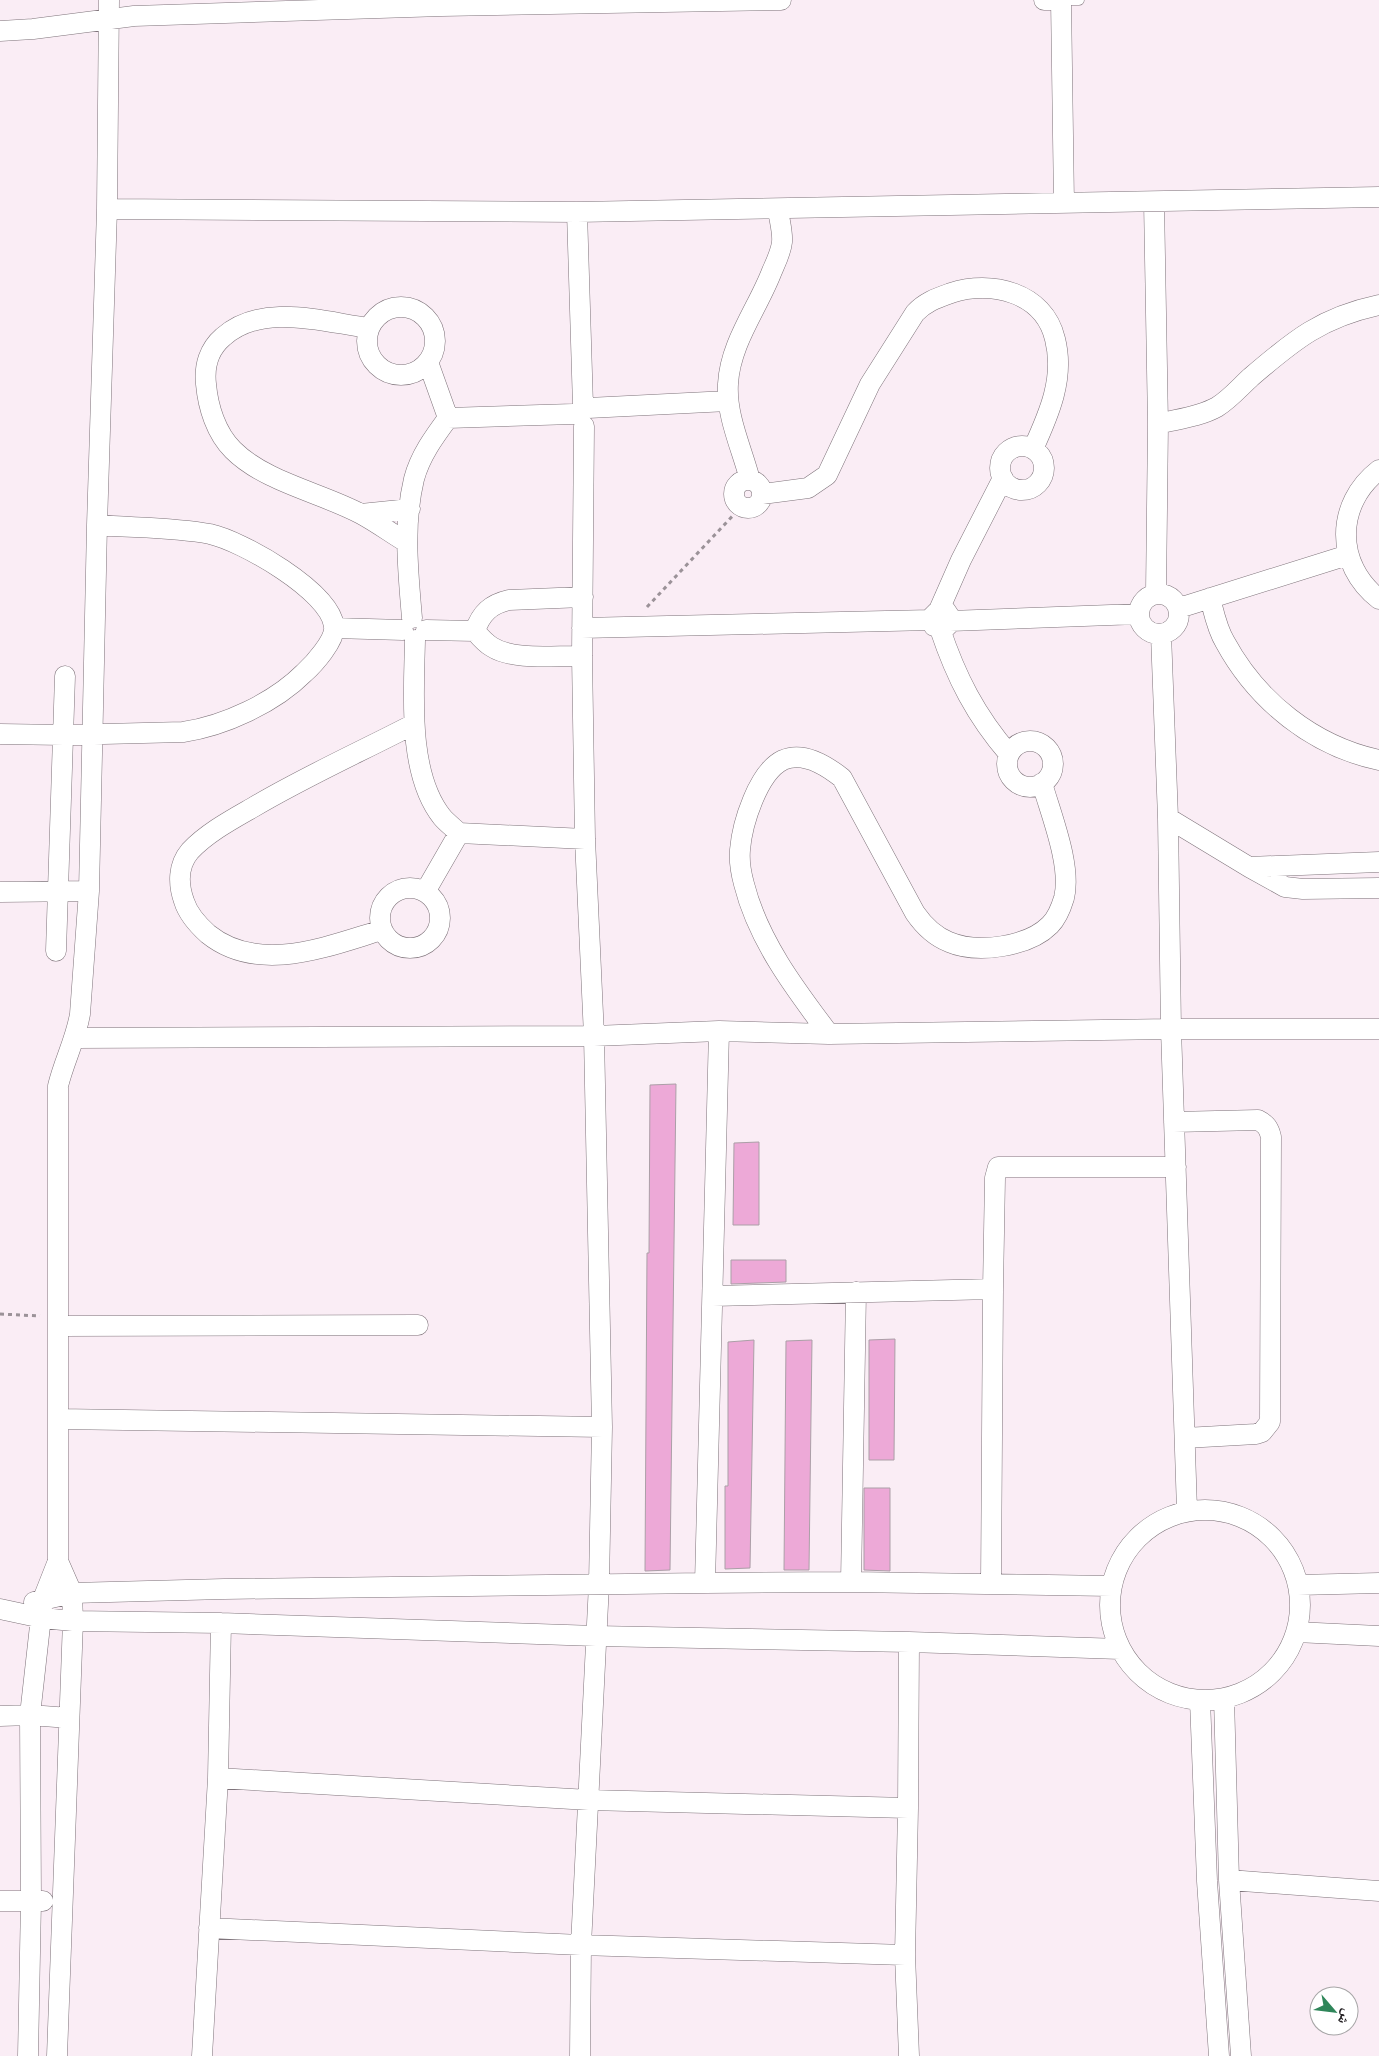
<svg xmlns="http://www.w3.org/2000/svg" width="1379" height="2056" viewBox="0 0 1379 2056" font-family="'Public Sans','Noto Naskh Arabic',sans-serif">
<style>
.building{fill:#eda9d7;stroke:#ab9fa7}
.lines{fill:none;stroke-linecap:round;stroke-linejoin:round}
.service-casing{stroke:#7e737a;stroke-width:11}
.minor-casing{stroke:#7e737a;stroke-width:21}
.path{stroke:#9b9298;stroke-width:3;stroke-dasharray:4 4;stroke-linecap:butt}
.service{stroke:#fff;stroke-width:10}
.minor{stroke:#fff;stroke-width:20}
</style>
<rect width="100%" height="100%" fill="#faedf5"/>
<path class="building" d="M 676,1084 L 670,1570 L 645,1571 L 647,1253 L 649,1253 L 650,1085 Z
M 759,1142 L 759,1225 L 733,1225 L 734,1143 Z
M 731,1260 L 786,1260 L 786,1282 L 731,1284 Z
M 895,1339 L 894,1460 L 869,1460 L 869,1340 Z
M 754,1340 L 750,1568 L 725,1569 L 725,1486 L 728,1486 L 728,1342 Z
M 812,1340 L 809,1570 L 784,1570 L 786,1341 Z
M 864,1488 L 890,1488 L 890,1571 L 864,1570 Z"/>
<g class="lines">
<defs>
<path id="service" d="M 1061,0 L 1079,0"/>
<path id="minor" d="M 1044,0 L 1061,0
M 1061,0 L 1064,203
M 0,31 L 33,29 L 134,16 L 442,6 L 781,0
M 1154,202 L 1158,424 L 1156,593
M 107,209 L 577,212 L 1379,197
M 577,212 L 583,406
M367 341a34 34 0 1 1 68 0a34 34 0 1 1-68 0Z
M 369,328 C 323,322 262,302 223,337 C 209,349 204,366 206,384 C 208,407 216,433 233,450 C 265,482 322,493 361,514 C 376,522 391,533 406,542
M 428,362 L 448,418
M 588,408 L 728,401
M 1158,424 C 1177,419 1199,417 1217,407 C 1230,399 1240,387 1251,377 C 1294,340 1322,317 1379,305
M1000 468a22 22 0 1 1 44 0a22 22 0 1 1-44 0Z
M 1379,470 C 1335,504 1335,565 1379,599
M734 494a14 14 0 1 1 28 0a14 14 0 1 1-28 0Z
M 750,480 C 742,449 726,416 728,384 C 730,343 758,308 772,271 C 776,262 781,252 782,242 C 783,232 779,219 778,209
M 762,494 L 808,488 L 827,475 L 870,384 L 915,313 C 925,302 937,298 951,293 C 991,280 1044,292 1055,339 C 1065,378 1049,414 1033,449
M 361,514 L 410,509
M1139 614a20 20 0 1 1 40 0a20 20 0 1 1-40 0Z
M 1210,598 C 1214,613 1217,629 1225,642 C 1257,701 1313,746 1379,760
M 1179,608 L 1348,555
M 939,610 L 946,611 L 950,617 L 949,624 L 944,629 L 934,626 L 932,617 L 939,610 L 961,560 L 1003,478
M 412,618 C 408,571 403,525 414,479 C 420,456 434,437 448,418 L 573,414
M 950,621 L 1138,614
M 334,628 L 403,630
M 582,628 L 931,620
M 940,629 C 956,677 976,716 1009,754
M 426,630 L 475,631 C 480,637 485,643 492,647 C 514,661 557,655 582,656
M 475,631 C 481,613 491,604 509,600 L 583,597
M 1161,634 L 1168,818 L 1171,1029 L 1187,1510
M 415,640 C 414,693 407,773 442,817 C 447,823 454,828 459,833 L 585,839
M 0,734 L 64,735 L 183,732 C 224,726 274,703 304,673 C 313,665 336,640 334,626 C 330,591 242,541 210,534 C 173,527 134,528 97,525
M1007 764a23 23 0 1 1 46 0a23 23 0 1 1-46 0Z
M 1168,818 L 1249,867 L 1379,862
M 1249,867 L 1285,887 L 1303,889 L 1379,888
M380 918a30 30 0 1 1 60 0a30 30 0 1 1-60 0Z
M 0,892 L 89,891
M 425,892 L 459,833
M 382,930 C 328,946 259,975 208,934 C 198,925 188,914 184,901 C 178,884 178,865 190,851 C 207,833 231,820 252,808 C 304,777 360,752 414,724
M 56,951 L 65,676
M 829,1034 C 795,989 758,940 744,884 C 741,873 739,861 740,850 C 742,824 758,772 783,760 C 803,751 827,766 842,778 L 915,913 C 924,926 934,936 949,942 C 977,954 1028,947 1050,925 C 1057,918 1061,908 1064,898 C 1072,866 1051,815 1042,783
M 74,1038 L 594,1036 L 719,1031 L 829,1034 L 1171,1029 L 1379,1029
M 1174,1122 L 1258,1120 C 1266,1124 1269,1128 1271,1137 L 1270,1422 L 1262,1432 L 1256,1434 L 1185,1438
M 993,1289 L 995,1178 L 998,1167 L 1176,1167
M 713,1296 L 993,1289 L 991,1584
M 58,1326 L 418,1325
M 59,1419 L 602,1427
M1110 1605a95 95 0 1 1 190 0a95 95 0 1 1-190 0Z
M 851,1582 L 856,1292
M 705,1583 L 719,1031
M 1298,1585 L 1379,1583
M 34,1602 L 72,1593 L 224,1589 L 705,1583 L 851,1582 L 1111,1586
M 0,1609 L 42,1618 L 73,1621 L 221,1623 L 596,1636 L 909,1642 L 1120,1649
M 1296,1632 L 1379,1636
M 1224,1698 L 1229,1880 L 1241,2056
M 1200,1700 L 1207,1881 L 1219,2056
M 0,1716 L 30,1715 L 69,1718
M 218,1778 L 589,1800 L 908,1808
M 1229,1880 L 1379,1891
M 0,1901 L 43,1901
M 209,1928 L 581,1945 L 905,1955
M 28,2056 L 31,1901 L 30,1715 L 43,1599 L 58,1561 L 58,1086 C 64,1061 76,1039 80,1014 L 89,891 L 97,525 L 107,209 L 109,0
M 57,2056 L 73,1621 L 72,1593 L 58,1561
M 202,2056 L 218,1778 L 221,1623
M 580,2056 L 581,1945 L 599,1584 L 602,1427 L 594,1036 L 585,839 L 582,656 L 584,426
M 909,2056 L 905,1955 L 908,1808 L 909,1642"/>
</defs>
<use href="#service" class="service-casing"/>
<use href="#minor" class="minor-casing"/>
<path class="path" d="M 647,607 L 741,507
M 0,1314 L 40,1316"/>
<use href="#service" class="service"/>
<use href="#minor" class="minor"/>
</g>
<g transform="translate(1334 2011) rotate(118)"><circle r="24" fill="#ffffff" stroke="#a7a6a7"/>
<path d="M0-4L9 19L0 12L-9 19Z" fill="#2f865a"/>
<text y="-8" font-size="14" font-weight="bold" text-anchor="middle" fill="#242023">ش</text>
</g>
</svg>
